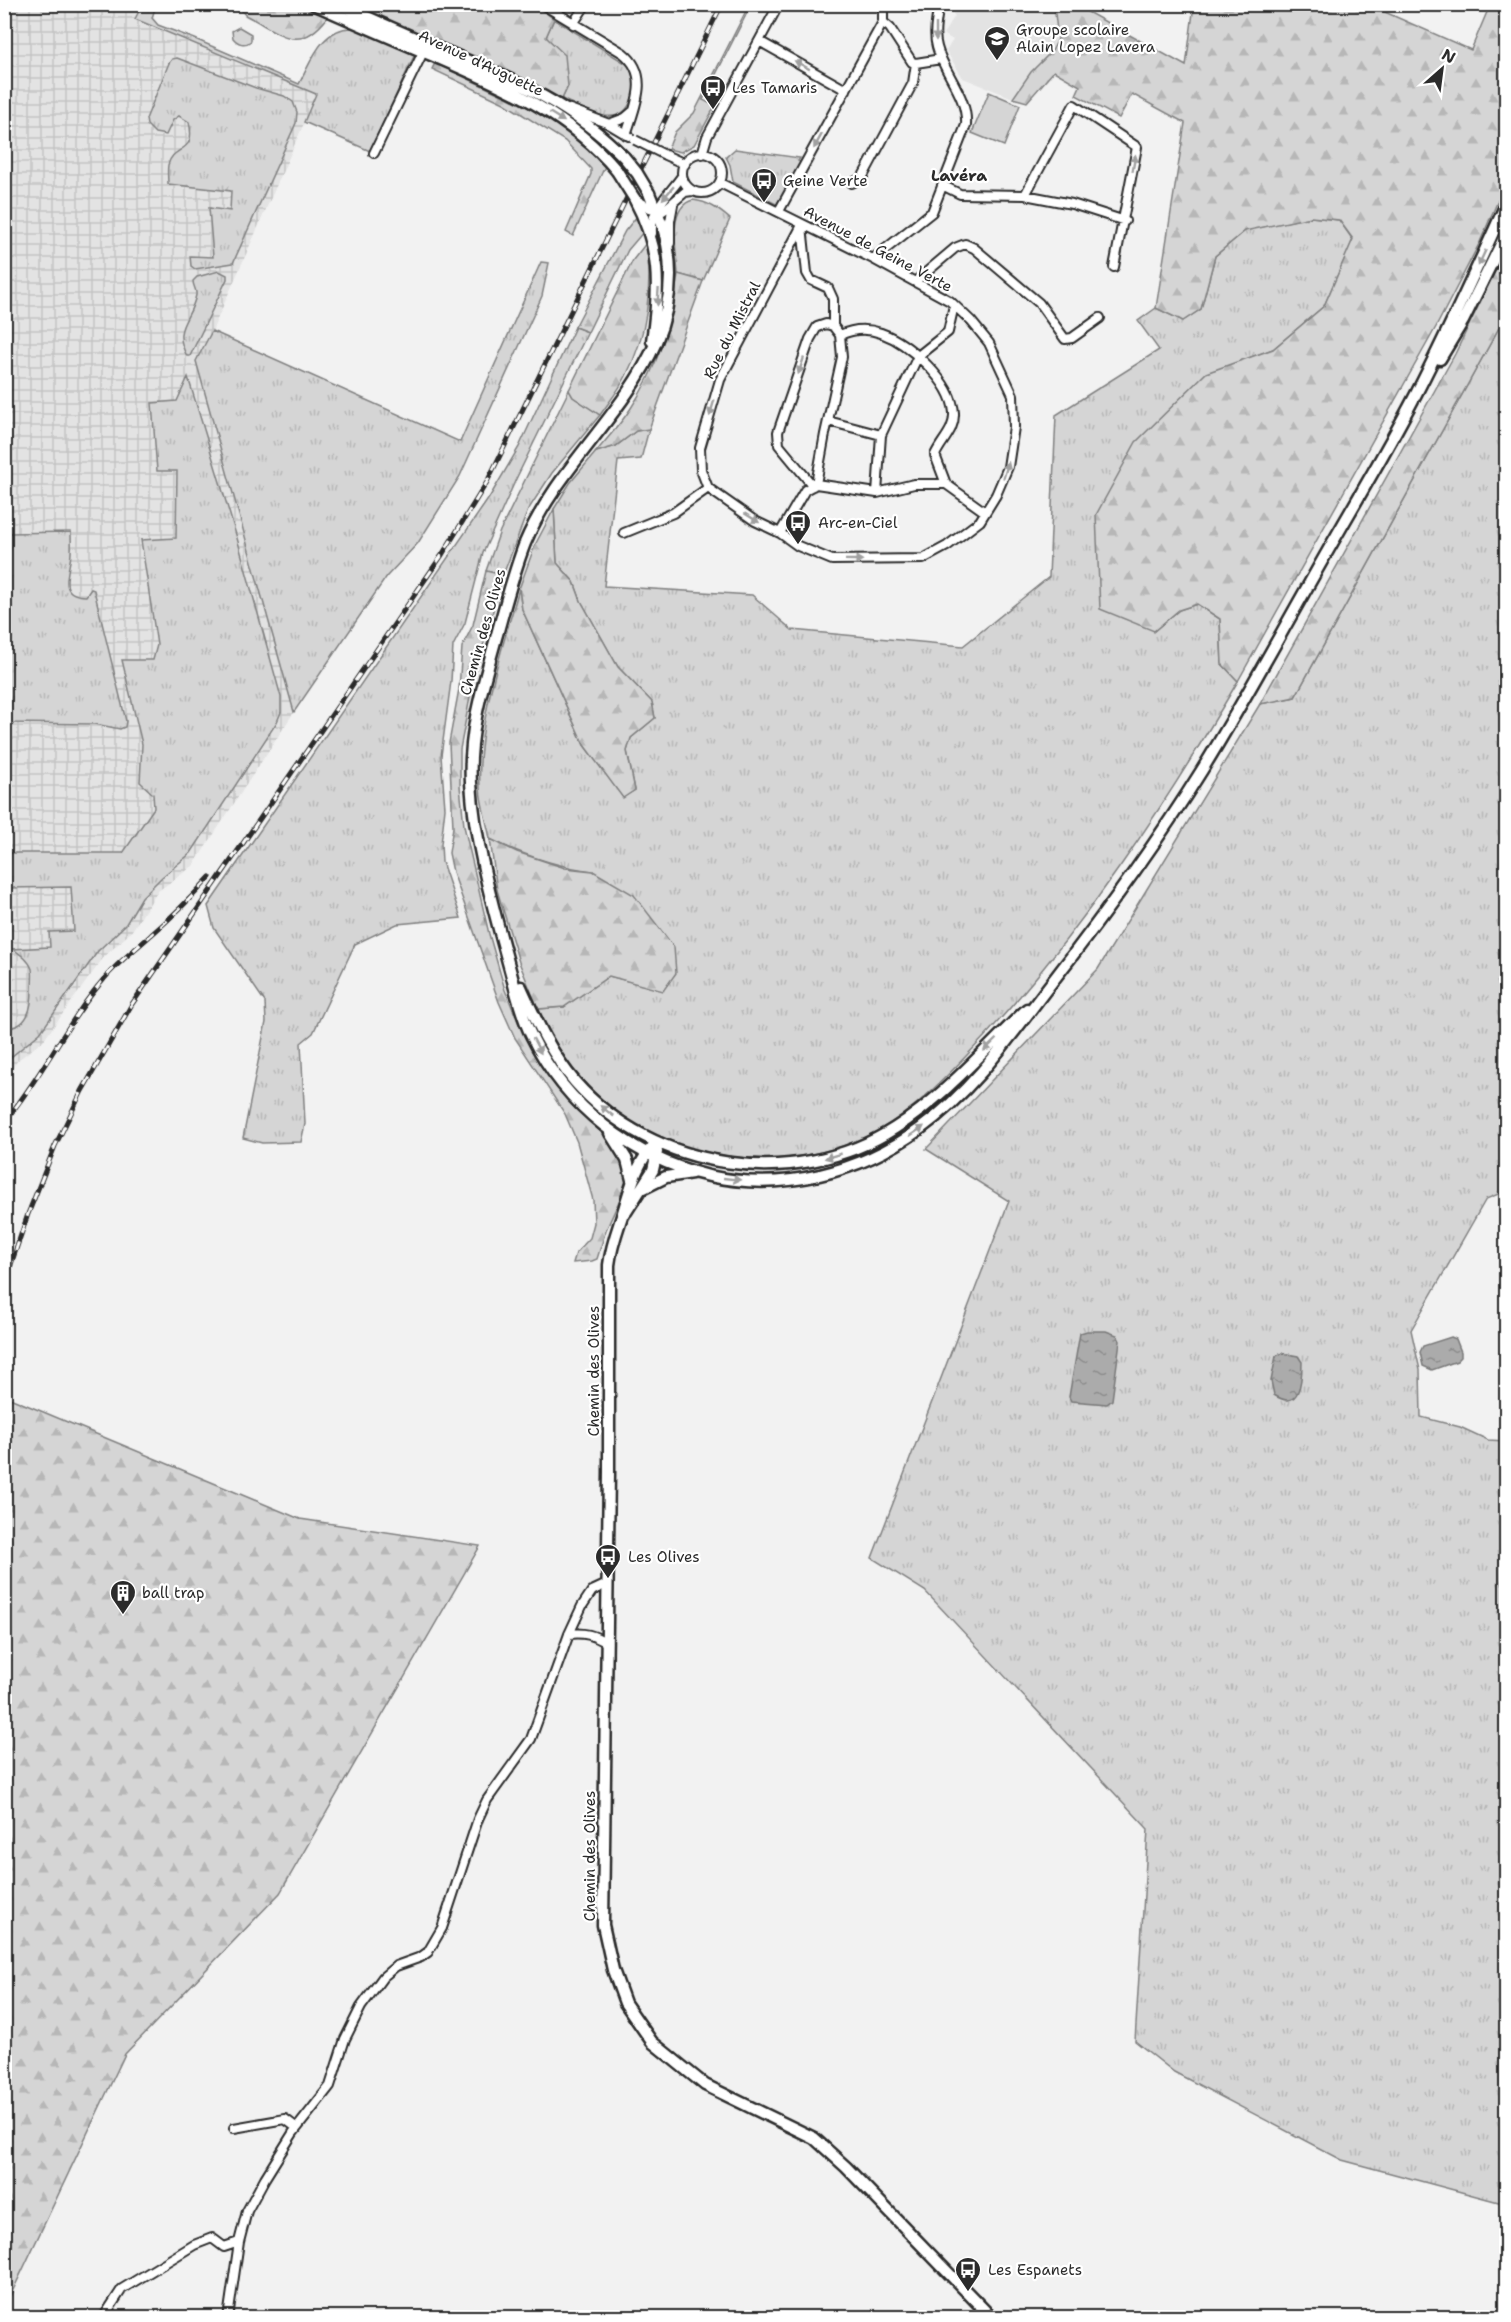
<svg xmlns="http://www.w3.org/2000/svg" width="1511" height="2322" viewBox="0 0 1511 2322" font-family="'Shantell Sans',sans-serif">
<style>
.built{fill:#e3e3e3}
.industrial{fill:url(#industrial-grid)}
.grass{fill:url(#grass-tufts);stroke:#808080;stroke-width:1.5}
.forest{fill:url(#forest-firs);stroke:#808080;stroke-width:1.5}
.pitch{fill:#d5d5d5;stroke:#808080;stroke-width:1.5}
.water{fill:url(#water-ripples);stroke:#787878;stroke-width:1.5}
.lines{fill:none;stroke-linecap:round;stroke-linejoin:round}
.street-casing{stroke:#2b2b2b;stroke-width:12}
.secondary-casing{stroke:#2b2b2b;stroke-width:15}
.street{stroke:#fff;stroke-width:8}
.secondary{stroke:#fff;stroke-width:10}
.rail-casing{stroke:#2b2b2b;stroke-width:5}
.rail{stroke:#fff;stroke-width:3;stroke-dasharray:9;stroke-linecap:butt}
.street-bridge-casing{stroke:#2b2b2b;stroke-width:12;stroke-linecap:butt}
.secondary-bridge-casing{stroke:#2b2b2b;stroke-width:15;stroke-linecap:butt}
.street-bridge{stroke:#fff;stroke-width:8}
.secondary-bridge{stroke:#fff;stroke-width:10}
.oneway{fill:#a0a0a0}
.labels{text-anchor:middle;stroke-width:4.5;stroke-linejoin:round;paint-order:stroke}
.poi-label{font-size:15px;fill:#2b2b2b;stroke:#fff;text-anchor:start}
.street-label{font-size:15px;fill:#2b2b2b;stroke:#fff}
.neighbourhood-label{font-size:16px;font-weight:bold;fill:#2b2b2b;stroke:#fff}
</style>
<defs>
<pattern id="industrial-grid" width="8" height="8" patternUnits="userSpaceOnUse" patternTransform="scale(1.5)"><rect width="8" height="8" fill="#e3e3e3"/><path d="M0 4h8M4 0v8" fill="none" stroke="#c3c3c3"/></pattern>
<pattern id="grass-tufts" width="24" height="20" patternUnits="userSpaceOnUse" patternTransform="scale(1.5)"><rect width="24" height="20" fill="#d5d5d5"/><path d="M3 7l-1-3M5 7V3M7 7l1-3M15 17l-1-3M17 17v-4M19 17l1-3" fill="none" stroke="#b7b7b7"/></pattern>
<pattern id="forest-firs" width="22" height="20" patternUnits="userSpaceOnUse" patternTransform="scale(1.5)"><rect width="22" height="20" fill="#d5d5d5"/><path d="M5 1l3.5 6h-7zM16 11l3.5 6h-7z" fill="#b7b7b7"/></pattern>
<pattern id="water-ripples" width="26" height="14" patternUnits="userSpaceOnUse" patternTransform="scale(1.5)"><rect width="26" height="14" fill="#ababab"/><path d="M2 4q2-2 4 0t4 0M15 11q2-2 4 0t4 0" fill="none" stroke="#8b8b8b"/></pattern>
</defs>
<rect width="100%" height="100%" fill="#f2f2f2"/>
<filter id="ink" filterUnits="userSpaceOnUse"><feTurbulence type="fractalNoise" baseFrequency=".0167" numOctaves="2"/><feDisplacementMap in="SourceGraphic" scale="12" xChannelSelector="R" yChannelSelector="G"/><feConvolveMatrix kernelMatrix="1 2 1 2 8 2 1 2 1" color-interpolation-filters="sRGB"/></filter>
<g filter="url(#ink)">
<path class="built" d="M 959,5 L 1054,5 L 1058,39 L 1052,51 L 1031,72 L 1013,98 L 963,78 L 946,51 L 953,40 L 943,34 L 955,16 L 953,14 Z"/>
<path class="industrial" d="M 5,5 L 142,5 L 136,19 L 317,94 L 212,331 L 196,361 L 294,712 L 193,866 L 158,891 L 131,932 L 104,957 L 43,1041 L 18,1060 L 5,1078 Z"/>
<path class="grass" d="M 142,5 L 156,5 L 152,18 L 158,25 L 195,39 L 299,84 C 311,62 322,26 354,28 L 415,54 L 370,151 L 304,122 L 316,94 L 135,19 Z
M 554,19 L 630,66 C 635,76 636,87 632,98 C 621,133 584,109 562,99 L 568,86 L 546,37 Z
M 239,27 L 251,34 L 251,41 C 245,46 238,44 233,38 L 232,31 Z
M 177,58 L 256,88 L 284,96 L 293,102 L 297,112 L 296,123 L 233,263 L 195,269 L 191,266 L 190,256 L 213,257 L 209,208 L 230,211 L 231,191 L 168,184 C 168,178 167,171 168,165 C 173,144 197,155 189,122 L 179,116 L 173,120 L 166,135 L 155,133 L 147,125 L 146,119 L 169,63 L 172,59 Z
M 735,149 L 800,158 L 798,161 L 801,163 L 778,205 L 733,182 L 730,165 L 726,157 Z
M 693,200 C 709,202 718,209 730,219 L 703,281 L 678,274 C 677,254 666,207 693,200 Z
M 1311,217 L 1339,220 L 1353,240 L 1324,306 L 1273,349 L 1206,374 L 1154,631 L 1179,610 L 1197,604 L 1220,619 L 1222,664 L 1238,681 C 1164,807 1084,928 985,1036 C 953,1070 919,1108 877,1131 C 820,1162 752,1166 690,1148 C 616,1126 569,1078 538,1009 L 564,1007 L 609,976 L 663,990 L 593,871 C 556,867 523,855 490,839 C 487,822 481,805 480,788 C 476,724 502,650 519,589 L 522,609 L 584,745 L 623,797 L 635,790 L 627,751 L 631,738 L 655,718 L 652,702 L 618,667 L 581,601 L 574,582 L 557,563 L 554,509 L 570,483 L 596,452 L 616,446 L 636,431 L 649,429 L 641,459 L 618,461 L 604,586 L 752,595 L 792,630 L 963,646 L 1049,577 L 1056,415 L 1159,350 L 1138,321 L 1156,308 L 1183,321 L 1201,309 L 1215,256 L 1246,230 Z
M 541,262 L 549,263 L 542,296 L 460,476 L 418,543 L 387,576 L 294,712 L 196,361 L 212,331 L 460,442 Z
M 219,271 L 227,275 L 227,279 L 190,356 L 187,356 C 171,327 191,321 196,295 C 197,290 193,287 193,281 L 197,277 Z
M 1506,315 L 1506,1191 L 1486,1199 L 1411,1330 L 1420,1370 L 1421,1417 L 1460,1427 L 1488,1440 L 1506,1441 L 1506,2204 L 1342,2160 L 1174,2072 L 1135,2041 L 1148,1829 L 925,1591 L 872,1558 L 1009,1201 L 926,1149 L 1098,969 L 1260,704 L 1295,697 Z
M 575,327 L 588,332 L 516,479 L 483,553 L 465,623 L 453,646 L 451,681 L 441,756 L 445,808 L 441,844 L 442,862 L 461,918 L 397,924 L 355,944 L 313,1033 L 301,1043 L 305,1124 L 301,1142 L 262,1143 L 243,1138 L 266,1022 L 265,1002 L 214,928 L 208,906 L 489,498 L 519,447 Z
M 188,377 L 237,538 L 281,697 L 281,712 L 277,722 L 191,853 L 162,877 L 142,897 L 126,924 L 98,951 L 40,1033 L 11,1057 L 5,1066 L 5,1028 C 28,1028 32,1009 32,988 C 32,983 33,975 32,969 C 29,960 20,954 13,949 L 50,947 L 49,932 L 74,931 L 71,887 L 8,888 L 10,853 L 123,853 L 154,808 L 153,794 L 140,782 L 142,744 L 122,660 L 153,660 L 157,645 L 141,540 L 176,538 L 177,471 L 157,471 L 152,403 L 177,401 Z
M 569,390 L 573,397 L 600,415 L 552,473 L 528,510 L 503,575 L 486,571 L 500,531 Z
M 5,479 L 9,480 L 8,533 L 71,532 C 71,541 72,552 70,561 C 67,578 60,596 86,596 L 91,589 L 94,590 L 126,721 L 125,727 L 120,729 L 95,724 L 5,723 Z"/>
<path class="forest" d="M 243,5 L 300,5 L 328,17 C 298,56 281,33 245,15 L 242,11 Z
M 350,5 L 535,5 L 554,19 L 546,37 L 565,55 L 568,86 L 562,99 L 494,65 Z
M 749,5 L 751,5 L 703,100 L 715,106 L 694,145 L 681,152 L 668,149 L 675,132 L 694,113 Z
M 1054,5 L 1075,5 L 1186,66 L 1194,5 L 1369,5 L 1471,50 L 1490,5 L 1506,5 L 1506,182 L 1480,242 L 1436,327 L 1238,681 L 1222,664 L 1220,619 L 1197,604 L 1179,610 L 1154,631 L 1100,609 L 1096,515 L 1136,442 L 1206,373 L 1273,349 L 1324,306 L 1353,239 L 1339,220 L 1311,217 L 1245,231 L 1215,256 L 1201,309 L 1183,321 L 1156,308 L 1185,123 L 1132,94 L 1119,118 L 1076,95 L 1080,86 L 1054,71 L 1027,102 L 1013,98 L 1031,72 L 1052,51 L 1058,39 Z
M 435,63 L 548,117 L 574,133 L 606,164 L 573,236 L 566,232 L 591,174 L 591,169 L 565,141 L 504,103 L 432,69 Z
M 638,215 L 645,230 L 628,250 L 588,332 L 575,327 L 625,231 Z
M 647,242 C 652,289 648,333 626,376 C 619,390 609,402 600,415 L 573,397 L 569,390 L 633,260 Z
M 1506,249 L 1506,315 L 1295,697 L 1260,704 L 1455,354 Z
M 678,274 L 703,281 L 649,429 L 636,431 L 616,446 L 596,452 C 608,437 621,424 631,408 C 658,367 672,323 678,274 Z
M 554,509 L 557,563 L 574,582 L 581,601 L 618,667 L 652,702 L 655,718 L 631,738 L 627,751 L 635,790 L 623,798 L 584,745 L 522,609 L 519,589 L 535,545 Z
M 486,571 L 503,575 L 473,682 L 460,749 L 460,786 L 464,826 L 489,934 L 505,990 L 519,1024 L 540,1064 L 566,1097 L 608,1139 L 621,1157 L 626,1171 L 626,1186 L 606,1230 L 597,1259 L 592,1261 L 573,1263 L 576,1253 L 590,1238 L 594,1223 L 593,1200 L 577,1142 L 565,1114 L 515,1038 L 499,1002 L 453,872 L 449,853 L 453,827 L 449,743 L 459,689 L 462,647 L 473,625 Z
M 490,839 L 517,852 L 565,868 L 593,871 L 634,895 L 674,947 L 676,973 L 663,991 L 609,976 L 564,1007 L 538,1009 L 519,962 L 497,890 Z
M 5,1396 L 300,1519 L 480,1546 L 280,1893 L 125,2054 L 5,2307 Z"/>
<path class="pitch" d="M 989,92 L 1020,105 L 1004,146 L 972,133 Z"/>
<path class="water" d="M 1087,1331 L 1106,1331 L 1117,1335 L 1120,1341 L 1112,1400 L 1107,1404 L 1071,1401 L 1069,1397 L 1080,1333 Z
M 1451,1337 L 1456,1339 L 1461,1352 L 1461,1357 L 1457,1361 L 1432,1370 L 1423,1366 L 1420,1352 L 1423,1346 Z
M 1282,1353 L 1298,1356 L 1302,1362 C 1302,1381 1300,1412 1274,1395 L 1271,1381 L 1276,1356 Z"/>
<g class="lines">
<defs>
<path id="street" d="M 542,4 L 623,53 C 651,75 635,106 626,135
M 883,22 L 890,28 L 912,62 L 916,63 L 941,59
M 573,24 L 586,4
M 759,41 L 846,90
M 570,109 L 609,124 L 629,136
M 609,124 L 625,118 L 632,112
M 374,153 L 423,52
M682 173a20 20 0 1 1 40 0a20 20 0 1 1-40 0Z
M 702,154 L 707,137 L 779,4
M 665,155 L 685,164
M 852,183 L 862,178 L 913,83 L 916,63
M 942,185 L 960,194 L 1025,195 L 1072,204 L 1125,221
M 1025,195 L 1074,105 L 1137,147 L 1114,267
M 635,199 L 650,208 L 663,211 L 685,192 L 692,191
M 779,211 L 883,22 L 883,4
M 802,226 L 807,273 L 811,280 L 828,288 L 833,299 L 833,326
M 652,233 C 650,208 669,195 682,176
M 670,243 L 670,221 L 673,205
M 873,259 L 932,212 L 966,125 C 968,96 944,74 937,47 C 933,33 937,18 939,4
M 916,281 L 955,248 L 965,244 L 974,248 L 1039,303 L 1065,339 L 1072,338 L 1100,318
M 840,335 C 853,329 867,328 881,333 C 909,343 952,382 954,413 C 955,430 942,440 935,455 L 946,484 L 985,512
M 828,421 L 881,435
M 816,484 L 825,434 L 842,357 L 840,335
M 813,486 L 779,445 L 778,432 L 810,339 L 817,327 L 826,324 L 833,326 L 840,335
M 708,488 L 755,521 L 780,533 L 798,546 L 832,560 L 923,559 L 947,546 L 980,521 L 996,495 L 1008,467 L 1014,427 L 1013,395 L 989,343 L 971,321 L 950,301 L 873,259 L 720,183
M 708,488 L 701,470 L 700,448 L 720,380 L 802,225
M 877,493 L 881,435 L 918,356 L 948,332 L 954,305
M 624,533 L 673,513 L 708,488
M 780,533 L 805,490 L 816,484 L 877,493 L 914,484 L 946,484
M 569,1634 C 584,1632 594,1635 607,1643
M 234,2128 L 285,2119 L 297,2128
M 103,2318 L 122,2289 L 194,2245 L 212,2238 L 224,2247 L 239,2242
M 228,2318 L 239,2242 L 247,2211 L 265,2178 L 293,2133 L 330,2086 L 345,2039 L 361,2007 L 383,1977 L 396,1966 L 421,1957 L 428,1952 L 442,1928 L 478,1819 L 487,1800 L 531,1739 L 569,1634 L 582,1606 L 592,1591 L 607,1584"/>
<path id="secondary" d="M 313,4 C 354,22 395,40 436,57 C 503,86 569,113 617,171
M 338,4 C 376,21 414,38 452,54 C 518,82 573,105 624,157
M 649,193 C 653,204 659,215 663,227 C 702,363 571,433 525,543 C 513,574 505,606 496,638 C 483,685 468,733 471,783 C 475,848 495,914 512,977 C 517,996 522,1017 531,1035 C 566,1107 632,1158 709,1176 C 783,1192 860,1173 920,1129 C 975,1089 1011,1035 1052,982 C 1105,914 1156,844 1202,770 C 1241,707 1276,642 1313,577 C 1347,516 1384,456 1416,394 C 1448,332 1477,268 1506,204
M 634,198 C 661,248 660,287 652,341
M 1440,359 L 1463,321 L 1506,234
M 521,987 C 536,1020 551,1054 575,1082 C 653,1171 796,1192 895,1128 C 945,1096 985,1049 1027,1009
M 610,1133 L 627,1160 L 632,1180
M 657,1142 C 635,1163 630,1191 621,1219 C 616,1234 611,1248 609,1265 L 609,1472 L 603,1925 L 613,1970 L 625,2003 L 652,2042 L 705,2085 L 814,2138 L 846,2167 L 992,2318
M 644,1188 L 666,1177 L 692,1173
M 626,1212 L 653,1170 L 657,1152"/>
</defs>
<use href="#street" class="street-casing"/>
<use href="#secondary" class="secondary-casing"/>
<use href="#street" class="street"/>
<use href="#secondary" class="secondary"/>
<defs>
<path id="rail" d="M 4,1122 C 42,1077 66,1023 104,979 C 118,962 135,950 151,935 C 172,917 191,898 210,877
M 4,1285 L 28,1214 L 55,1146 L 82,1091 L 132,1004 L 442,555 L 487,482 L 722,4"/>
</defs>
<use href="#rail" class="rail-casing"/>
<use href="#rail" class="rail"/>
<defs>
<path id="street-bridge" d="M 635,140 L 665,155"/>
<path id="secondary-bridge" d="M 624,157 L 637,173 L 649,193
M 617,171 L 634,198"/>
</defs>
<use href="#street-bridge" class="street-bridge-casing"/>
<use href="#secondary-bridge" class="secondary-bridge-casing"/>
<use href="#street-bridge" class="street-bridge"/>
<use href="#secondary-bridge" class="secondary-bridge"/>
</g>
<defs><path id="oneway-solid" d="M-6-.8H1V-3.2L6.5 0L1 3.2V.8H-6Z" transform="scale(1.5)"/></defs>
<g class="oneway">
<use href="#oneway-solid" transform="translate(936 32) rotate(90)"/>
<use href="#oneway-solid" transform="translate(802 65) rotate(-151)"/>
<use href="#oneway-solid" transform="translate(557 117) rotate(32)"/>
<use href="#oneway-solid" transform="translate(818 141) rotate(119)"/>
<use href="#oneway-solid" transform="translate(1134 163) rotate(-80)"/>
<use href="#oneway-solid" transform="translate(668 193) rotate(131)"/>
<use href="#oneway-solid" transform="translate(1482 258) rotate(115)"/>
<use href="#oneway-solid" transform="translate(658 297) rotate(94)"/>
<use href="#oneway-solid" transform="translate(801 366) rotate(109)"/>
<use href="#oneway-solid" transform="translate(712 408) rotate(106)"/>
<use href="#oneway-solid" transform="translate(1006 470) rotate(-73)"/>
<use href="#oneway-solid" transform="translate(752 518) rotate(32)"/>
<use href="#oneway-solid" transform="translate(854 560) rotate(1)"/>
<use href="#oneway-solid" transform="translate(990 1045) rotate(136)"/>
<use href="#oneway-solid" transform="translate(537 1046) rotate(62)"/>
<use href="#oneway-solid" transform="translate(607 1111) rotate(-142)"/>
<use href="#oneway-solid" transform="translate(917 1131) rotate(-34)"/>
<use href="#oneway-solid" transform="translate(833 1156) rotate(164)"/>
<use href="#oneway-solid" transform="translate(732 1179) rotate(6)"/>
</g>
</g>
<defs>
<symbol id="school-pin" viewBox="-11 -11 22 30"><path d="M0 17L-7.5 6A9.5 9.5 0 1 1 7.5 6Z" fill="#2b2b2b" stroke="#fff"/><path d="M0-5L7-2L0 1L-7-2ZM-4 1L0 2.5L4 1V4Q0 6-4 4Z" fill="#fff"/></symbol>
<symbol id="bus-pin" viewBox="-11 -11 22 30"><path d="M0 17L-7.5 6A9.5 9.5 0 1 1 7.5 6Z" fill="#2b2b2b" stroke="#fff"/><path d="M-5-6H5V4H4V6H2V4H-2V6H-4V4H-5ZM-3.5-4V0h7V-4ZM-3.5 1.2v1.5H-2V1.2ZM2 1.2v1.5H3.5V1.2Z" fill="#fff"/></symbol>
<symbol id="building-pin" viewBox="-11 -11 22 30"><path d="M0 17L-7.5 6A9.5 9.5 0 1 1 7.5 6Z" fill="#2b2b2b" stroke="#fff"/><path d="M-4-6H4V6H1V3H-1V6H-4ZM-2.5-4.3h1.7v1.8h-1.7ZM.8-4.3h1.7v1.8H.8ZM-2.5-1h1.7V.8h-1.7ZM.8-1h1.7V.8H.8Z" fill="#fff"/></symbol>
</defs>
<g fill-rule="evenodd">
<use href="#school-pin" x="982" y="24" width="30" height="40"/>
<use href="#bus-pin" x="698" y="73" width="30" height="40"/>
<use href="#bus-pin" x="749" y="166" width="30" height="40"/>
<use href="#bus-pin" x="783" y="508" width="30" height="40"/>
<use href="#bus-pin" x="593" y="1542" width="30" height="40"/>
<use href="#building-pin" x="108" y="1578" width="30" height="40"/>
<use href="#bus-pin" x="953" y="2255" width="30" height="40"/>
</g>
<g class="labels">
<g class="poi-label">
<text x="1016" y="35">Groupe scolaire<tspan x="1016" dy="17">Alain Lopez Lavera</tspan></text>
<text x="732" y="93">Les Tamaris</text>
<text x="783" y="186">Geine Verte</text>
<text x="818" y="528">Arc-en-Ciel</text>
<text x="628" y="1562">Les Olives</text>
<text x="142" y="1598">ball trap</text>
<text x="988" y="2275">Les Espanets</text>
</g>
<g class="street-label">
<text transform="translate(481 63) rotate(25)" y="5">Avenue d'Auguette</text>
<text transform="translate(878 249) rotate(28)" y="5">Avenue de Geine Verte</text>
<text transform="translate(732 330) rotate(-63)" y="5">Rue du Mistral</text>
<text transform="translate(483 632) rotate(-74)" y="5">Chemin des Olives</text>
<text transform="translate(594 1371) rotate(-90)" y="5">Chemin des Olives</text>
<text transform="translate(590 1856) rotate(-90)" y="5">Chemin des Olives</text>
</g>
<g class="neighbourhood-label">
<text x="959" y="181">Lavéra</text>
</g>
</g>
<rect width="1511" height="2322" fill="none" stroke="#fff" stroke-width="24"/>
<rect x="12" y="12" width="1487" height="2298" fill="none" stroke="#2b2b2b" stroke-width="2" filter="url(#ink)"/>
<g transform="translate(1442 69) rotate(28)" stroke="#ffffff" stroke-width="4.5" paint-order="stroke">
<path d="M0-4.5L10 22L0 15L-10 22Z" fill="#2b2b2b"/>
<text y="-9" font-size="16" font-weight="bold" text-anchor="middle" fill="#2b2b2b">N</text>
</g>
</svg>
